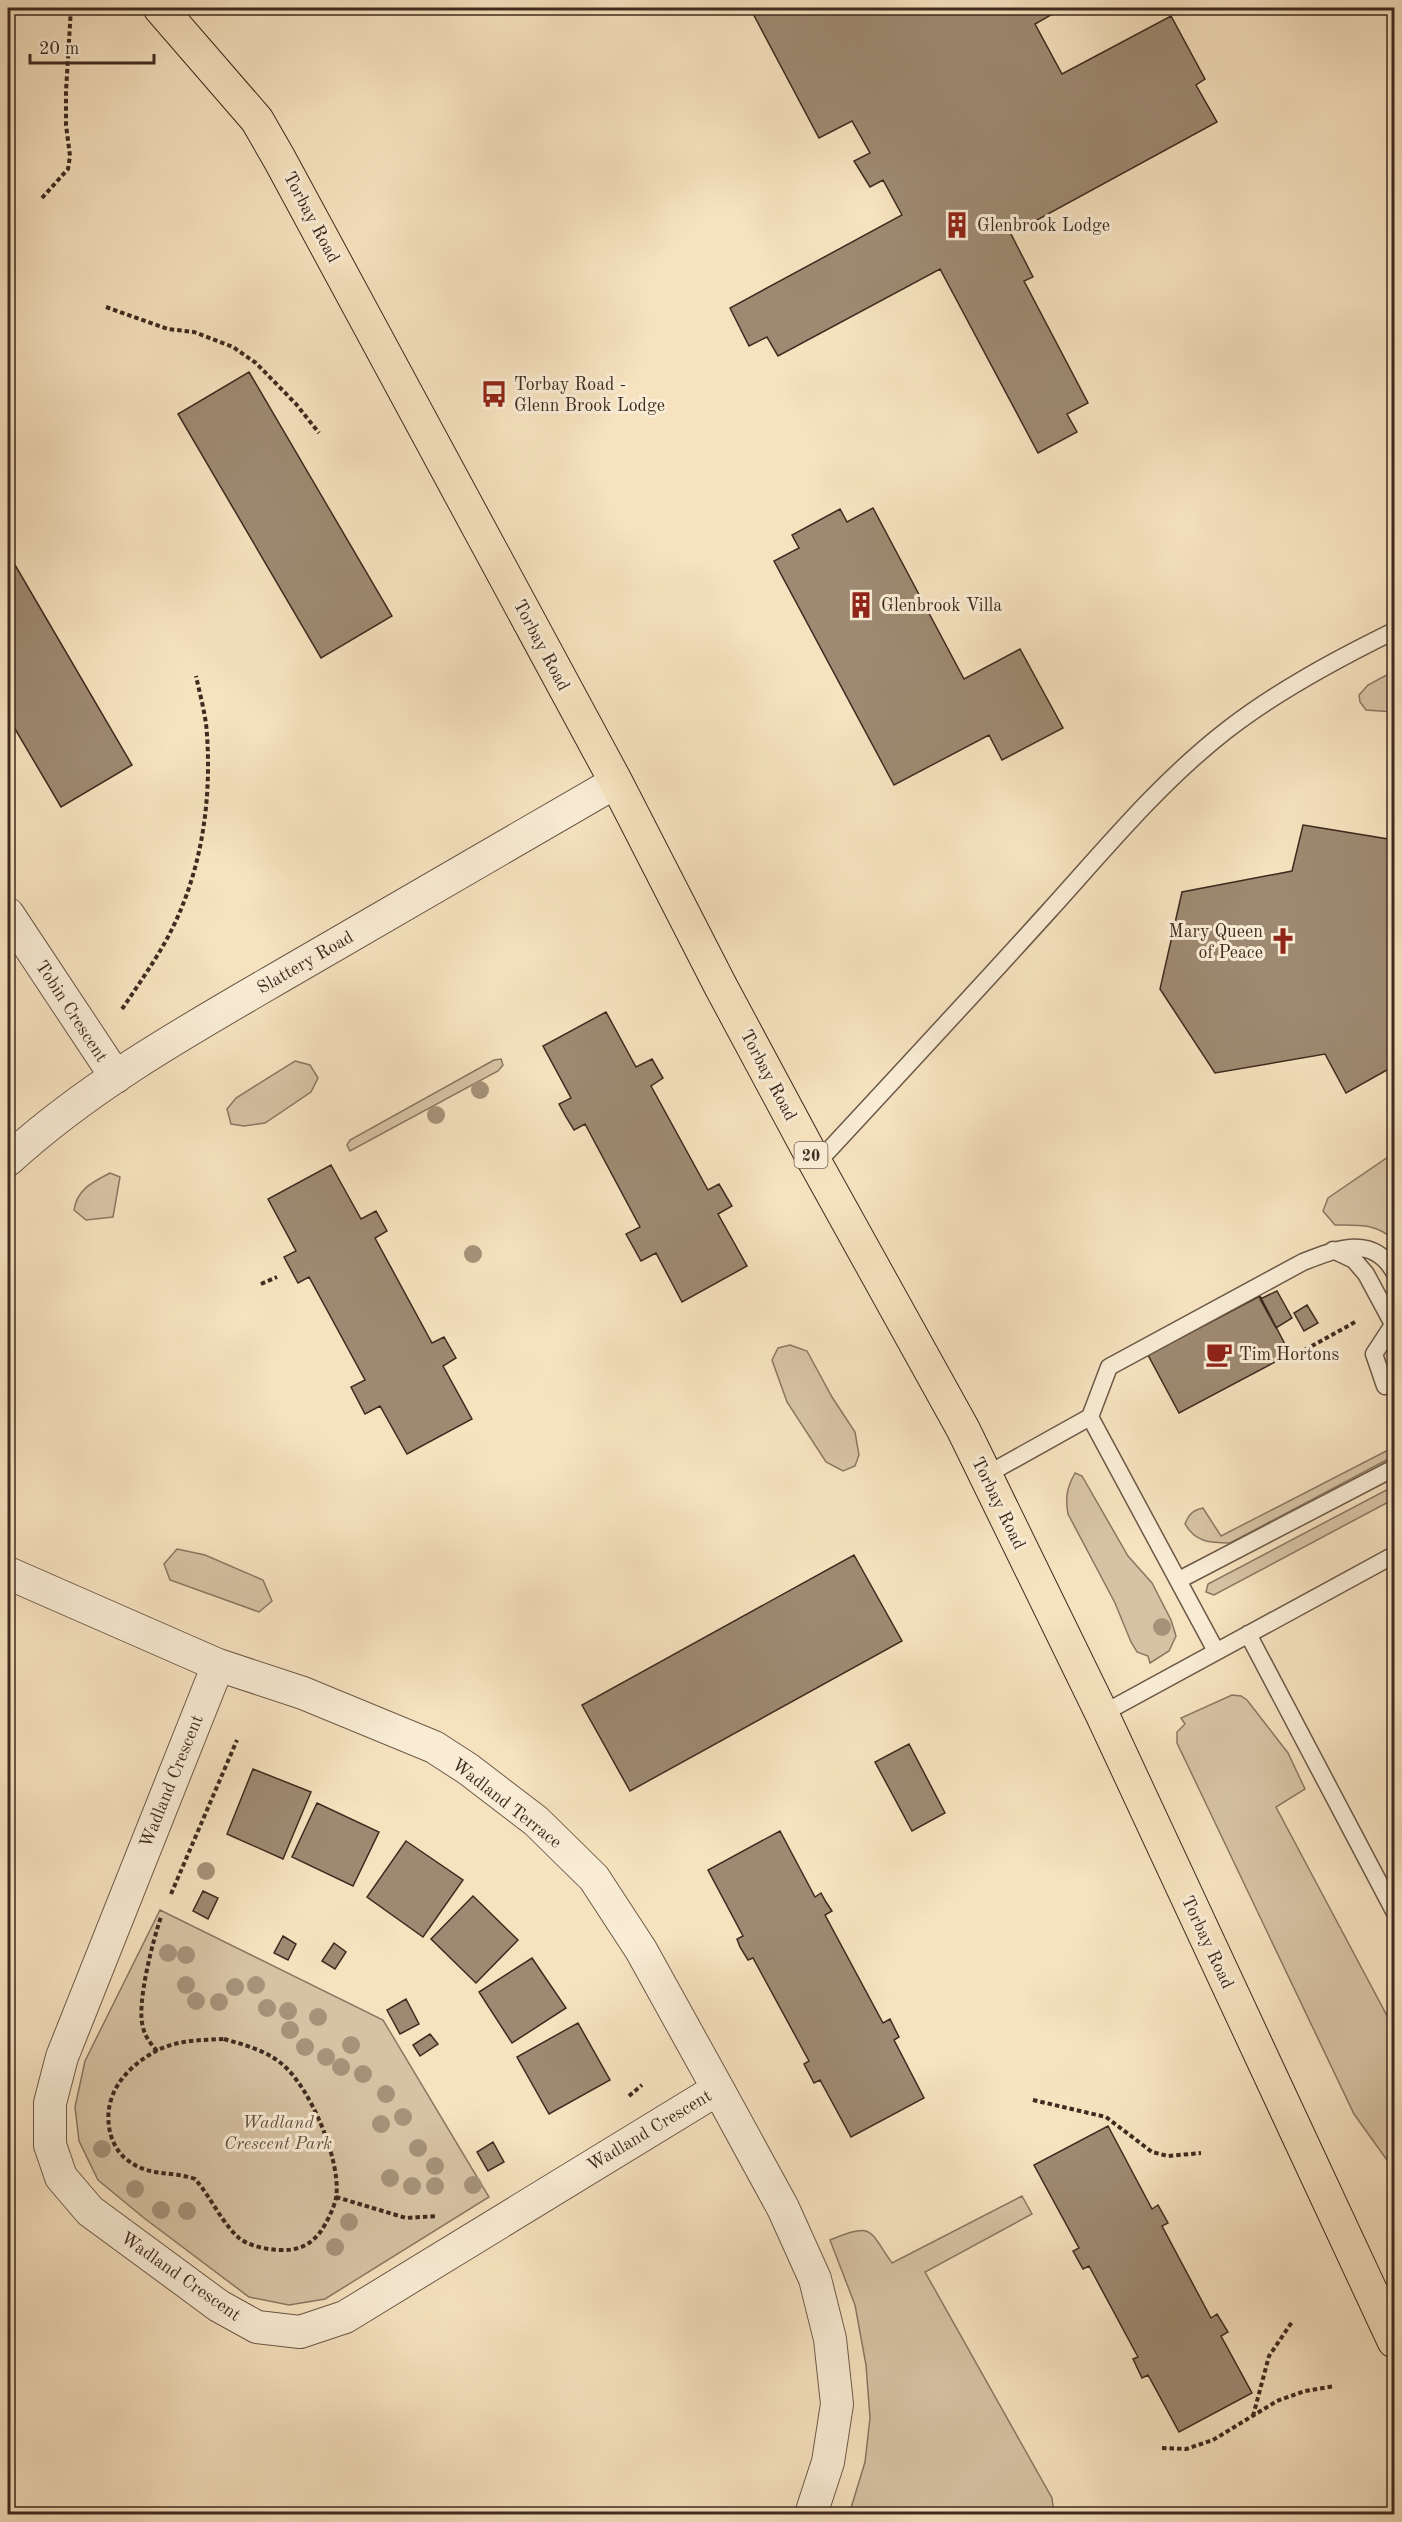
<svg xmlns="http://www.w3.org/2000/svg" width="1402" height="2522" viewBox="0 0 1402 2522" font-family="'Old Standard TT',serif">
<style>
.green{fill:#d7c3a4;stroke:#8a7662;stroke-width:1.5}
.building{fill:#9e8a72;stroke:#3e2a1f;stroke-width:1.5}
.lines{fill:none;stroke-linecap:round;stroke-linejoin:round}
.service-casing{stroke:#6c5847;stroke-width:19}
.minor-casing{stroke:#6c5847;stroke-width:34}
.primary-casing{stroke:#3e2a1f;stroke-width:35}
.path{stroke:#3e2a1f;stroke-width:4;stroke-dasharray:4.5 3;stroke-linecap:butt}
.service{stroke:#f9ecd5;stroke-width:16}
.minor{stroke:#f9ecd5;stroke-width:32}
.primary{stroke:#f6e2bf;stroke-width:33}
.tree{fill:#a69279}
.labels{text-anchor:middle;stroke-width:6;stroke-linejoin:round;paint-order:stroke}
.shield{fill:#f9ecd5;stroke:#766456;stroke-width:1.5}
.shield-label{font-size:16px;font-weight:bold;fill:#3e2a1f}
.street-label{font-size:18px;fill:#3e2a1f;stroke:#f9ecd5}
.poi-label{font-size:18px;fill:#3e2a1f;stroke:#f9ecd5;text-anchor:start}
.park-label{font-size:18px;font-style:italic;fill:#645040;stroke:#f9ecd5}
</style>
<rect width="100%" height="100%" fill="#f6e2bf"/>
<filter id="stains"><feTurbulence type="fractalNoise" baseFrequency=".00333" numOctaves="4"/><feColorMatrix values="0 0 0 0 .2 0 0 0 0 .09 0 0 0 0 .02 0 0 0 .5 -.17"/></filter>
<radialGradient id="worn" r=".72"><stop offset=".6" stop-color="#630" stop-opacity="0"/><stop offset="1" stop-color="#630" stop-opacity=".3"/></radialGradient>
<path class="green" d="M 1394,671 L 1394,712 L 1366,710 L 1360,702 L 1359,695 L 1368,685 Z
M 501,1059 L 503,1065 L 498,1071 L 350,1151 L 347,1145 L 350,1140 L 494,1060 Z
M 295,1061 L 310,1065 L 318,1078 L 311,1092 L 265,1123 L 244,1126 L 231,1124 L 227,1109 L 236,1098 Z
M 1394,1153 L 1394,1240 C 1376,1223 1359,1225 1335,1225 L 1323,1211 L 1328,1198 Z
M 110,1173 L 120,1177 L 113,1217 L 86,1220 L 74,1210 C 77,1189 93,1182 110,1173 Z
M 790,1345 L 807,1351 L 832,1397 L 855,1432 L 859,1455 L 855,1466 L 843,1471 L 826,1462 L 787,1402 L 772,1360 L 778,1348 Z
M 1394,1447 L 1394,1456 L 1230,1543 C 1210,1543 1195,1542 1185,1524 C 1189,1514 1193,1510 1203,1508 L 1221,1536 Z
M 1075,1473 L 1082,1476 L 1128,1556 L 1152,1583 L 1171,1620 L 1176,1636 L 1169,1651 L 1150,1663 L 1148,1656 L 1137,1652 L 1131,1642 L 1115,1603 L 1068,1514 C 1065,1498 1067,1487 1075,1473 Z
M 1394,1486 L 1394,1499 L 1214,1595 L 1206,1592 L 1208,1584 Z
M 177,1549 L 205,1555 L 263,1580 L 272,1601 L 259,1612 L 170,1580 L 164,1564 Z
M 1232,1695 L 1241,1696 L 1247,1700 L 1288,1753 L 1305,1789 L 1276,1807 L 1394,2029 L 1394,2170 L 1354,2114 L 1177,1743 L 1177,1732 L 1185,1724 L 1181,1718 Z
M 160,1910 L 383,2020 L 489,2197 L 325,2299 L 289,2305 L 249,2297 L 144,2218 L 98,2180 L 79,2141 L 75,2107 L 85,2061 Z
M 1022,2196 L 1032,2214 L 925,2272 L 1052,2498 L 1054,2514 L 860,2514 L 851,2508 L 865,2462 L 870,2418 L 866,2365 L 855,2305 L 830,2240 C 874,2222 868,2229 892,2263 Z"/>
<path class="building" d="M 750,8 L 1063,8 L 1035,24 L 1062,74 L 1171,16 L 1205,79 L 1196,85 L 1217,122 L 1011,234 L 1033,277 L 1024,281 L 1088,403 L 1067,414 L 1077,432 L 1038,453 L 940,269 L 778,356 L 767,337 L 749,346 L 730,308 L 902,215 L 883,180 L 870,187 L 854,161 L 870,153 L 852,121 L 819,138 Z
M 249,372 L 392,616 L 321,658 L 178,414 Z
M 873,508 L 964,679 L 1020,649 L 1063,728 L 1002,760 L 989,735 L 894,785 L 774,561 L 799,548 L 792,535 L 840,509 L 847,522 Z
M 8,553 L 132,765 L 61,807 L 8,717 Z
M 1303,825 L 1394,840 L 1394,1066 L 1346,1093 L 1325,1054 L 1215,1073 L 1160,989 L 1182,892 L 1292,871 Z
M 606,1012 L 636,1067 L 652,1059 L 663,1078 L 651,1086 L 708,1190 L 719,1184 L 732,1206 L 718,1214 L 747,1266 L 682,1302 L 656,1253 L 641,1261 L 626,1234 L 640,1227 L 585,1124 L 574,1130 L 566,1117 L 559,1104 L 571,1098 L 543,1046 Z
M 331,1165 L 361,1219 L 376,1211 L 387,1231 L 375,1238 L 432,1343 L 444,1337 L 456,1358 L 443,1366 L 472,1419 L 407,1454 L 380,1406 L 365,1414 L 351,1387 L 365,1380 L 309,1277 L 298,1283 L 284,1257 L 296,1251 L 268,1199 Z
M 1277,1291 L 1292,1318 L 1276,1328 L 1260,1299 Z
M 1260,1296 L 1290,1354 L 1179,1413 L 1148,1355 Z
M 1307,1305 L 1318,1323 L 1304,1331 L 1294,1313 Z
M 854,1555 L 902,1641 L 630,1791 L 582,1705 Z
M 909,1744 L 945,1813 L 912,1831 L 875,1762 Z
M 253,1769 L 311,1792 L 283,1859 L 227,1834 Z
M 317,1803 L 379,1832 L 353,1886 L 292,1857 Z
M 780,1831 L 815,1897 L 821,1893 L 826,1902 L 832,1911 L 825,1915 L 883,2023 L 890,2019 L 899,2037 L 894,2040 L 924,2098 L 851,2137 L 820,2080 L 814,2083 L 804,2064 L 809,2061 L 753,1958 L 748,1960 L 740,1947 L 737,1939 L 743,1936 L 708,1870 Z
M 406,1841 L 463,1880 L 423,1937 L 367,1897 Z
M 203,1891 L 218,1898 L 208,1919 L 193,1911 Z
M 473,1896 L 518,1940 L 476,1983 L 431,1939 Z
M 283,1936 L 296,1944 L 288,1960 L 274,1953 Z
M 334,1943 L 346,1952 L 335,1969 L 322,1961 Z
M 532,1958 L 566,2008 L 512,2043 L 479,1992 Z
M 406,1999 L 419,2024 L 400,2034 L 387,2010 Z
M 578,2023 L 610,2080 L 549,2114 L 517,2057 Z
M 430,2034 L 438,2044 L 420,2056 L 413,2045 Z
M 1108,2126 L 1152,2209 L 1158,2205 L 1168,2223 L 1162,2226 L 1211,2318 L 1217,2314 L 1228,2332 L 1221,2336 L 1252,2393 L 1179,2432 L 1148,2375 L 1142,2378 L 1133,2359 L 1138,2357 L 1089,2266 L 1083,2269 L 1073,2251 L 1079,2248 L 1034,2165 Z
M 493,2142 L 504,2162 L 488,2171 L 477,2152 Z"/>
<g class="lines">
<defs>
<path id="service" d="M 816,1164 C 894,1080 972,996 1049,911 C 1106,848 1160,782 1227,730 C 1277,691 1337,659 1394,631
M 1333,1250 L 1354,1260 L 1366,1274 L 1394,1326
M 1385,1386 L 1374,1354 L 1393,1325
M 1090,1417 L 1109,1367 L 1303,1262 C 1336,1249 1373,1234 1394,1272
M 986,1475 L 1090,1417 L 1216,1651
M 1179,1580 L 1394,1468
M 1248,1634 L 1394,1911
M 1102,1714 L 1394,1555"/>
<path id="minor" d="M 8,914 L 116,1077
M 8,1160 C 91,1084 192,1028 290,971 C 398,908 507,845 616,782
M 8,1573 L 218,1665 L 303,1693 L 434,1747 L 468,1769 L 536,1821 L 594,1878 L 641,1950 L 718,2089 L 783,2208 L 815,2279 L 830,2339 L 837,2404 L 828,2462 L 811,2514
M 218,1665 L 62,2057 L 50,2103 L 50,2145 L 61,2177 L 90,2211 L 219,2306 L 257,2327 L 300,2332 L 345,2317 L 718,2089"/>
<path id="primary" d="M 160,8 L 257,120 L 280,160 L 616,782 L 720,985 L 816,1164 L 963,1429 L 1102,1714 L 1394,2341"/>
</defs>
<use href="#service" class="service-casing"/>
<use href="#minor" class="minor-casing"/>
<use href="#primary" class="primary-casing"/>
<path class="path" d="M 42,198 L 68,169 L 70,156 L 66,125 L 66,91 L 71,8
M 106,307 L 168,329 L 194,332 L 233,347 L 256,363 L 296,404 L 319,433
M 122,1009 C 135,990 148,971 160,951 C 199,886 212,810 207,735 C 206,715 200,695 196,676
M 261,1284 L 277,1277
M 1292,1357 L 1357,1321
M 171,1894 L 237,1740
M 224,2039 C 245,2045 265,2050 282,2064 C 310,2087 342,2162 336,2198 C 334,2208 327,2222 321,2231 C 310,2246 297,2251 278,2250 C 265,2249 249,2246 239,2238 C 221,2222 211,2197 195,2179 C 169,2170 150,2178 126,2159 C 118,2153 112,2141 110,2132 C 102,2095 125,2068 156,2051 C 177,2040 201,2040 224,2039 Z
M 157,2051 C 151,2044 145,2037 143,2027 C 136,2005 153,1940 161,1917
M 629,2096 L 642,2085
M 1033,2100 L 1106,2117 L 1152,2152 L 1168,2156 L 1201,2153
M 336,2197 L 406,2218 L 437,2216
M 1253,2416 L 1269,2356 L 1292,2322
M 1162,2448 L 1186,2449 L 1213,2440 L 1277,2401 L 1305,2391 L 1335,2386"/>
<use href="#service" class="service"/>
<use href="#minor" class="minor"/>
<use href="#primary" class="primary"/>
</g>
<g class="tree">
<circle cx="480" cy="1090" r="9"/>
<circle cx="436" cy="1115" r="9"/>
<circle cx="473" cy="1254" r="9"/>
<circle cx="1162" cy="1627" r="9"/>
<circle cx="206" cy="1871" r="9"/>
<circle cx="168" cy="1953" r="9"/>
<circle cx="186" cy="1955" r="9"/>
<circle cx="186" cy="1985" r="9"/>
<circle cx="256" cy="1985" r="9"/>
<circle cx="235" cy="1987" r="9"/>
<circle cx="196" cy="2001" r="9"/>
<circle cx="219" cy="2002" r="9"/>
<circle cx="267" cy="2008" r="9"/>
<circle cx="288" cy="2011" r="9"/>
<circle cx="318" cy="2017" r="9"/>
<circle cx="290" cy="2030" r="9"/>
<circle cx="351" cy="2045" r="9"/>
<circle cx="305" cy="2047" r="9"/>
<circle cx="326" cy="2057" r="9"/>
<circle cx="341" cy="2067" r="9"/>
<circle cx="363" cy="2074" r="9"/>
<circle cx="386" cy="2094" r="9"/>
<circle cx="403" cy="2117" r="9"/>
<circle cx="381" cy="2124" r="9"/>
<circle cx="418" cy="2148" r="9"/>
<circle cx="102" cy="2149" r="9"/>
<circle cx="435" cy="2166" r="9"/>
<circle cx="390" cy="2178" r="9"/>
<circle cx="473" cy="2185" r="9"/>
<circle cx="412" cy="2186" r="9"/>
<circle cx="435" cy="2186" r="9"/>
<circle cx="135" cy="2189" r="9"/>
<circle cx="161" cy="2210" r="9"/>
<circle cx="187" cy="2211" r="9"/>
<circle cx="349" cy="2222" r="9"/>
<circle cx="335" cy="2247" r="9"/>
</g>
<defs>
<symbol id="building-bare" viewBox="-9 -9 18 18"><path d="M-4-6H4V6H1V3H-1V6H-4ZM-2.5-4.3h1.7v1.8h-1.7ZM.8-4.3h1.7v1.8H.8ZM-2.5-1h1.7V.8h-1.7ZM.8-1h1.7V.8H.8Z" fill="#8f2418" stroke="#f9ecd5" stroke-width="2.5" paint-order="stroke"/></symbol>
<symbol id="bus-bare" viewBox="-9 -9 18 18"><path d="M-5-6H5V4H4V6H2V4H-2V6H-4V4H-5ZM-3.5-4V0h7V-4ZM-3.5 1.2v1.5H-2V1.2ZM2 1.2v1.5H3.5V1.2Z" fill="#8f2418" stroke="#f9ecd5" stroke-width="2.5" paint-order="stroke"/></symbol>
<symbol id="church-bare" viewBox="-9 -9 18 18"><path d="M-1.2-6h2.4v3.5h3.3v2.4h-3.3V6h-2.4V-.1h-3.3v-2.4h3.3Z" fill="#8f2418" stroke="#f9ecd5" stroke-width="2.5" paint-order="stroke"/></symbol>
<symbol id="cafe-bare" viewBox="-9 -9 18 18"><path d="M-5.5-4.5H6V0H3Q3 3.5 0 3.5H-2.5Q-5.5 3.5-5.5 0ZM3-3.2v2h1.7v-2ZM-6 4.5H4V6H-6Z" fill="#8f2418" stroke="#f9ecd5" stroke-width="2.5" paint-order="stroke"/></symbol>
</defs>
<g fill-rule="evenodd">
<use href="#building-bare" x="938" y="206" width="38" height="38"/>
<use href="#bus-bare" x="475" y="375" width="38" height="38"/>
<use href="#building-bare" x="842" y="586" width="38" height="38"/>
<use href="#church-bare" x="1264" y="922" width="38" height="38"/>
<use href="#cafe-bare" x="1200" y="1335" width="38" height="38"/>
</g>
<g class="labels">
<rect class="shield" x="794.5" y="1142" width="33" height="26" rx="4.5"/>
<g class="shield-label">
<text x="811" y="1161">20</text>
</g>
<g class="street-label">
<text transform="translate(312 217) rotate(62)" y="6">Torbay Road</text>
<text transform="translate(542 645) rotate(62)" y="6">Torbay Road</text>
<text transform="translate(305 962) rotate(-30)" y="6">Slattery Road</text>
<text transform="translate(72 1011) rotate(57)" y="6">Tobin Crescent</text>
<text transform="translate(769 1075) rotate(62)" y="6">Torbay Road</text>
<text transform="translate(999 1503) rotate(64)" y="6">Torbay Road</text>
<text transform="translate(171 1781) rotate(-68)" y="6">Wadland Crescent</text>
<text transform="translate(507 1803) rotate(38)" y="6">Wadland Terrace</text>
<text transform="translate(1208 1942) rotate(65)" y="6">Torbay Road</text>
<text transform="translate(649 2130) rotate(-31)" y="6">Wadland Crescent</text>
<text transform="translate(181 2276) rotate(35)" y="6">Wadland Crescent</text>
</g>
<g class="poi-label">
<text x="977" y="231">Glenbrook Lodge</text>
<text x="514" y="390">Torbay Road -<tspan x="514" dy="21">Glenn Brook Lodge</tspan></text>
<text x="881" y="611">Glenbrook Villa</text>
<text x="1263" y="937" text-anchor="end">Mary Queen<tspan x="1263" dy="21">of Peace</tspan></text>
<text x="1239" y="1360">Tim Hortons</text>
</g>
<g class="park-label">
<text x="278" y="2128">Wadland<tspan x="278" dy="21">Crescent Park</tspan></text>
</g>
</g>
<rect width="1402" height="2522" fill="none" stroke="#f6e2bf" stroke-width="30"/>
<rect x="9" y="9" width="1384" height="2504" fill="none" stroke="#3e2a1f" stroke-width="3"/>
<rect x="15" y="15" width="1372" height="2492" fill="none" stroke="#3e2a1f" stroke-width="1.5"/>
<path d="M30 54v9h124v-9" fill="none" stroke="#3e2a1f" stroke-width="3"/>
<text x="39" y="54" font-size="18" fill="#3e2a1f" stroke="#f9ecd5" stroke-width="4.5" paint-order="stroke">20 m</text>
<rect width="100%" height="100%" filter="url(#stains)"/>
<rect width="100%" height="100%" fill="url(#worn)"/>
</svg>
